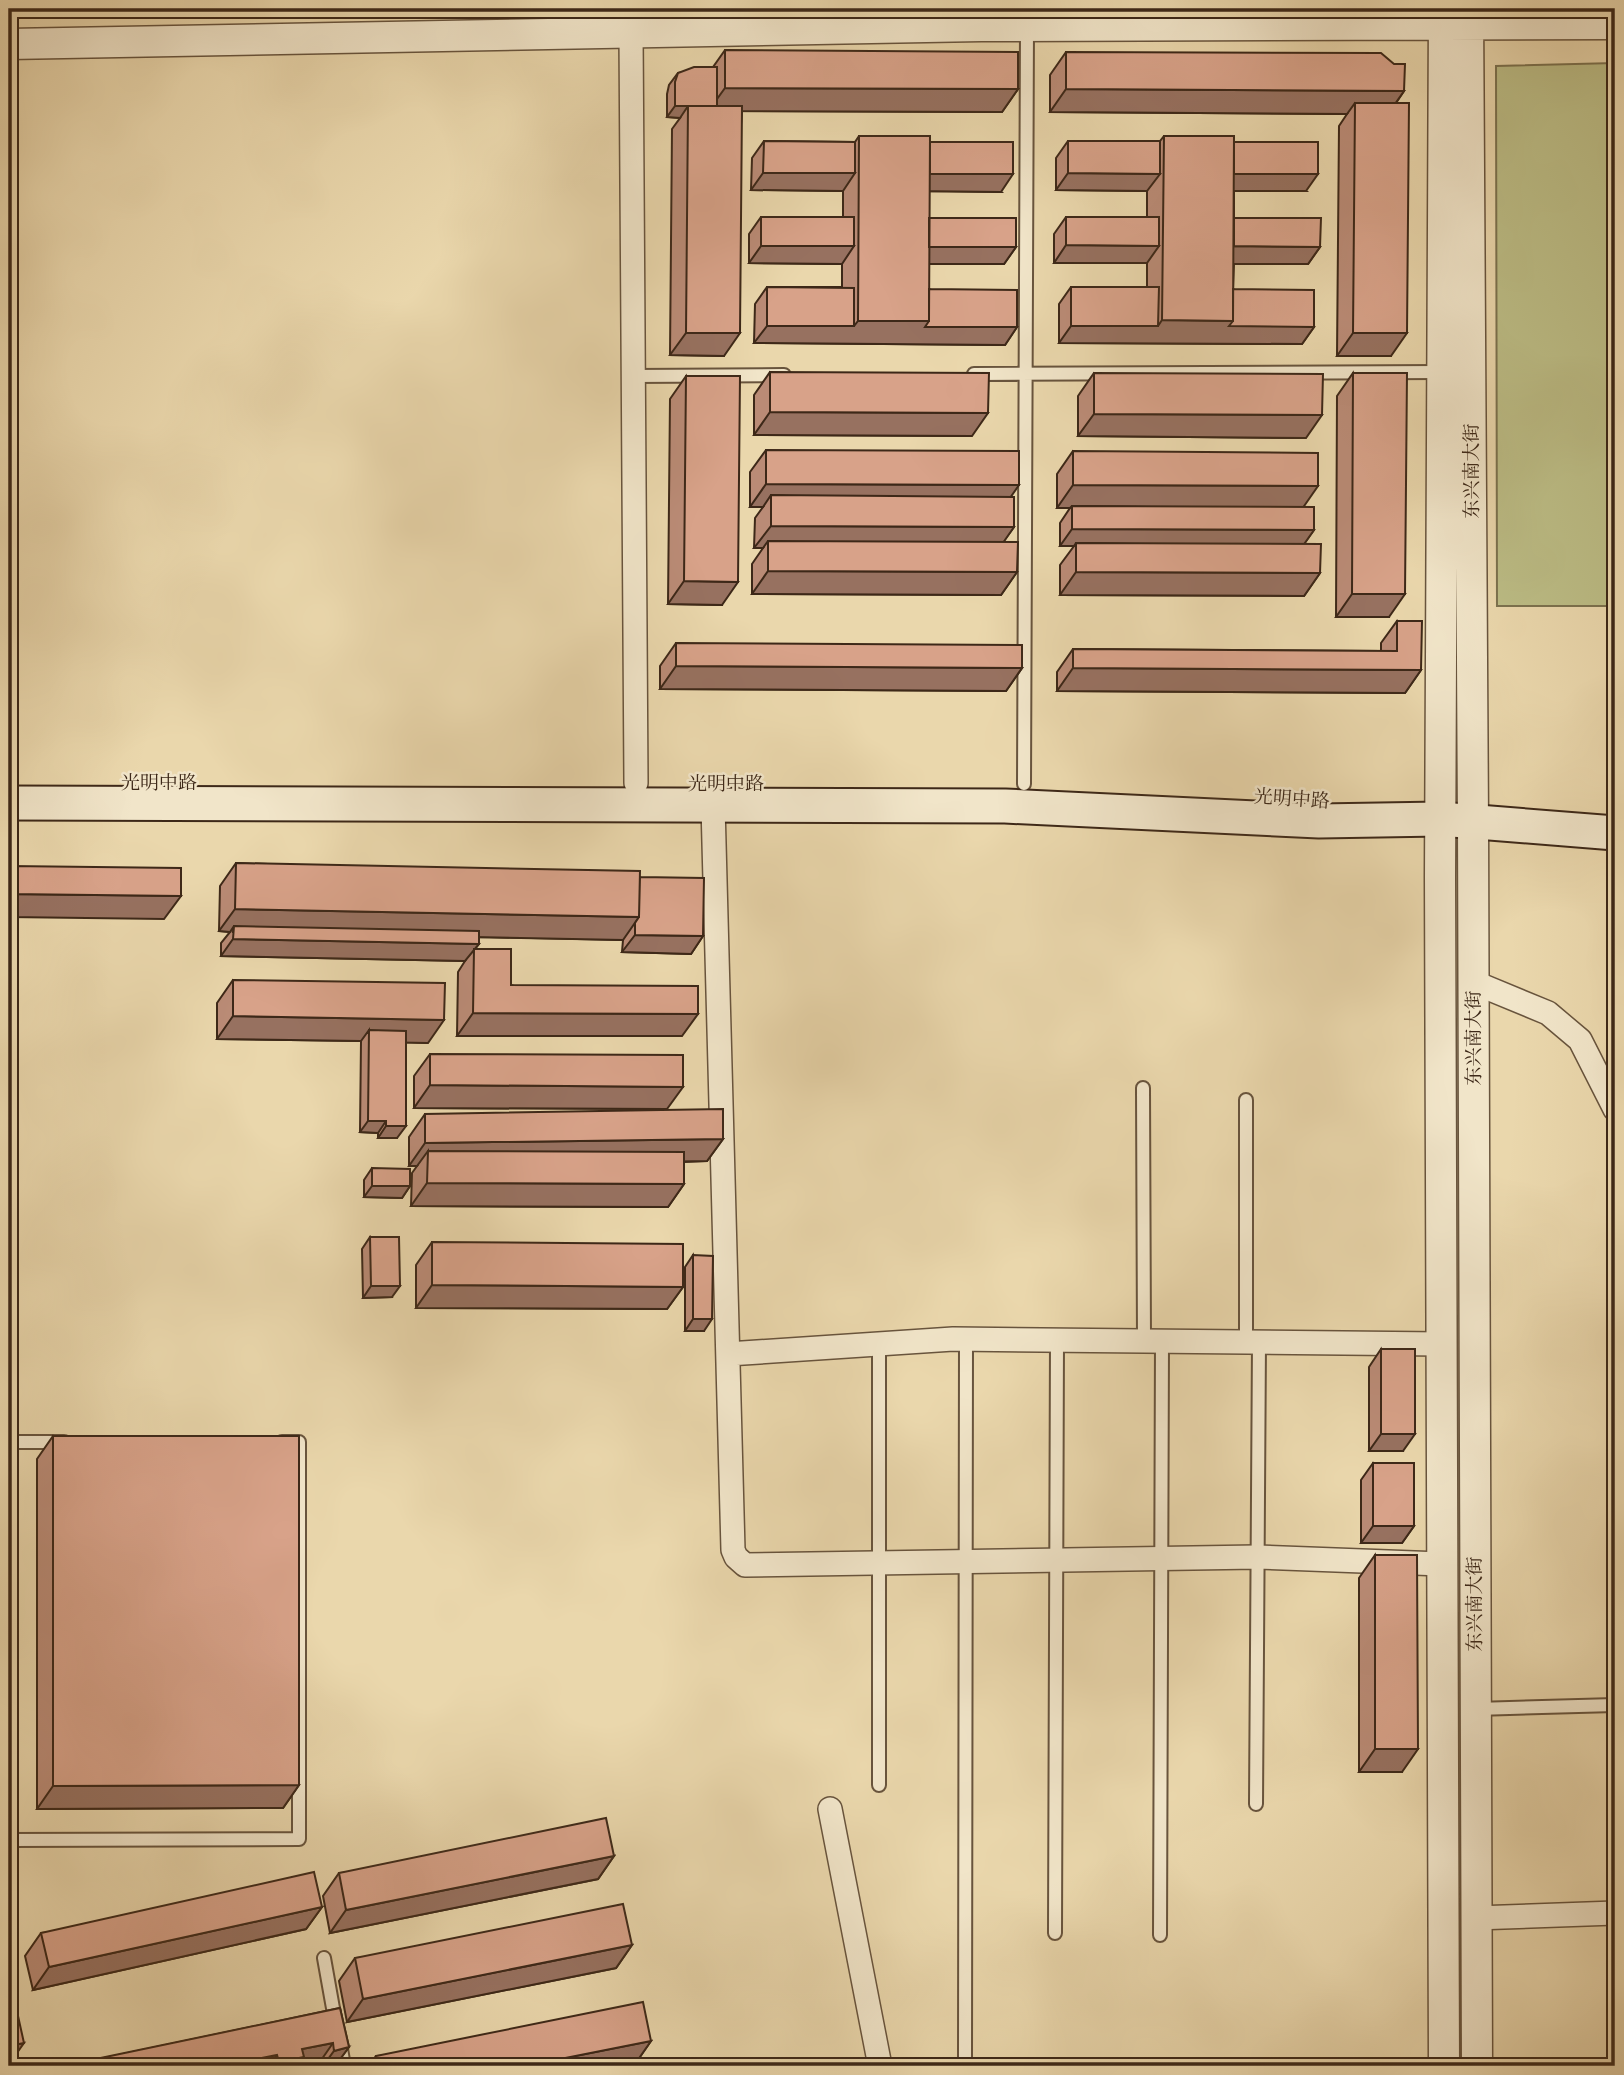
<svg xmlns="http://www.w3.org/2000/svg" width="1624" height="2075" viewBox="0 0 1624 2075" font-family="Vollkorn,'Noto Serif SC',serif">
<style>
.green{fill:#bcbd86;stroke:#7c724f;stroke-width:2}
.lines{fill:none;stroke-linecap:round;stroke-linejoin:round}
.service-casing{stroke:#68543d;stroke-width:16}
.minor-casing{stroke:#68543d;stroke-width:26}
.tertiary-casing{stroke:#68543d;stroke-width:33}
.secondary-casing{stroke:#3d2818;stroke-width:37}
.service{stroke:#f1e5c9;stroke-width:12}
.minor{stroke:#f1e5c9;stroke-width:23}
.tertiary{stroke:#f1e5c9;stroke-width:30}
.secondary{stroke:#f1e5c9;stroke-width:33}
.wall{fill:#ba8b76;stroke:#3d2818;stroke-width:2}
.shaded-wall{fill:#977160;stroke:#3d2818;stroke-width:2}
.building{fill:#d8a289;stroke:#3d2818;stroke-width:2}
.labels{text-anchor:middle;stroke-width:5;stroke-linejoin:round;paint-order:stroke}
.street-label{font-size:19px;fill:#3d2818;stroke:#f1e5c9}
</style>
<rect width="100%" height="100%" fill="#ead7ac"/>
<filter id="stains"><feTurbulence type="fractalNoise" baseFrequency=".00286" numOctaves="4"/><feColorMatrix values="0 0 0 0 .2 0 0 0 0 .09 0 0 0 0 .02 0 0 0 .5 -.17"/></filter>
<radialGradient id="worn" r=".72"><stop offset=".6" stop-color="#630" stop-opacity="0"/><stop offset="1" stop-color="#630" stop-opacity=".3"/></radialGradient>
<path class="green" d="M 1615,63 L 1615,606 L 1497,606 L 1496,66 Z"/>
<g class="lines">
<defs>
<path id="service" d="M 974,374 L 1442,372
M 633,376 L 784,375
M 1024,784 L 1027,26
M 1143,1088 L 1144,1341
M 1246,1100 L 1246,1342
M 879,1344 L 879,1785
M 9,1442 L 64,1442
M 1476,1709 L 1615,1705
M 1256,1804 L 1259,1342
M 9,1840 L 299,1839 L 299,1442 L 282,1442
M 1055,1933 L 1057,1340
M 1160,1935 L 1162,1341
M 324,1958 L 336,2025
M 340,2043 L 344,2066
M 965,2060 L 966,1339"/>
<path id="minor" d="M 631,33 L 636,783
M 713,806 L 733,1550 L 736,1557 L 745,1565 L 1257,1557 L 1441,1564
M 1473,982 L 1548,1013 L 1580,1040 L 1615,1109
M 728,1354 L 953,1339 L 1441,1344
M 830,1809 L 880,2066
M 1475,1918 L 1615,1913"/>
<path id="tertiary" d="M 1468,9 L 1473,822 L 1477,2066
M 9,44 L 981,26 L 1615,24
M 1444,2066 L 1440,877 L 1444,9"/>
<path id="secondary" d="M 9,803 L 1005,806 L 1319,821 L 1440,819 L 1615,833"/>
</defs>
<use href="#service" class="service-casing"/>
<use href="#minor" class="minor-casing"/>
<use href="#tertiary" class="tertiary-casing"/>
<use href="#secondary" class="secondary-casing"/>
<use href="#service" class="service"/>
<use href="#minor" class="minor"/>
<use href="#tertiary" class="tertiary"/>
<use href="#secondary" class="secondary"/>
</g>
<path class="wall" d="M 725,50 L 1018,89 L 1002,112 L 742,111 L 724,356 L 670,355 L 672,129 L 680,118 L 667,117 L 667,94 L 669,85 L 678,73 L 713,67 Z
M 1066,52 L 1404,91 L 1396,103 L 1391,356 L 1337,356 L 1339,126 L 1347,114 L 1050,112 L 1050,75 Z
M 859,136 L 930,142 L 1001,192 L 929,191 L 929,218 L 1016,247 L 1004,264 L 929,264 L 929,289 L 1017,327 L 1005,345 L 754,343 L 755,304 L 767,287 L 842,287 L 842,264 L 749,263 L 749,234 L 761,217 L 843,217 L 843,191 L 751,190 L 752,158 L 764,141 L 855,142 Z
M 1164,136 L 1234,142 L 1306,191 L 1234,191 L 1234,218 L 1320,247 L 1308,264 L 1234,264 L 1233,289 L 1314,327 L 1302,344 L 1059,343 L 1059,304 L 1071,287 L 1147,287 L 1147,263 L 1054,263 L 1054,234 L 1066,217 L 1147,217 L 1147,191 L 1056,190 L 1056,158 L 1068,141 L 1160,141 Z
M 770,372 L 972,436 L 754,435 L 754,395 Z
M 1094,373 L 1306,438 L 1078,436 L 1078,396 Z
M 1353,373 L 1389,617 L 1336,617 L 1337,396 Z
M 686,376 L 722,605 L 668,604 L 670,399 Z
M 766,450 L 1011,497 L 1014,527 L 1003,542 L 1017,572 L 1001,595 L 752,594 L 752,564 L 763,548 L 754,548 L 755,518 L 763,507 L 750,507 L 750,472 Z
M 1073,451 L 1304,507 L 1314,530 L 1304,544 L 1320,573 L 1304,596 L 1060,595 L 1060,565 L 1074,546 L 1060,546 L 1060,523 L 1070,508 L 1057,508 L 1057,474 Z
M 1397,621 L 1421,670 L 1405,693 L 1057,691 L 1057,672 L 1073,649 L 1381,651 L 1381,643 Z
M 676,643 L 1022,668 L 1006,691 L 660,689 L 660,666 Z
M 236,863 L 640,877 L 703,936 L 691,954 L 622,952 L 623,940 L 479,937 L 479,944 L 475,949 L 511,985 L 682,1036 L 457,1036 L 458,972 L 465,961 L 221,956 L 221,943 L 230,932 L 219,931 L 220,886 Z
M 233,980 L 428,1043 L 406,1042 L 397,1138 L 378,1138 L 378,1133 L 360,1132 L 361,1041 L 217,1039 L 217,1003 Z
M 430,1054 L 667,1109 L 414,1108 L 414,1076 Z
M 425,1114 L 723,1139 L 707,1161 L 684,1162 L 684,1184 L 668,1207 L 411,1206 L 412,1173 L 417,1166 L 409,1166 L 409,1137 Z
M 372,1168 L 410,1186 L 402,1198 L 364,1197 L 364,1180 Z
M 370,1237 L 392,1297 L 363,1298 L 362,1249 Z
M 432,1242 L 683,1287 L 667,1309 L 416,1308 L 416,1265 Z
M 693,1255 L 704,1331 L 685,1331 L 685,1267 Z
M 1381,1349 L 1403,1451 L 1369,1451 L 1369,1367 Z
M 53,1436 L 299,1785 L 283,1808 L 37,1809 L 37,1459 Z
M 1373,1463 L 1414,1526 L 1402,1543 L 1361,1543 L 1361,1480 Z
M 1375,1555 L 1402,1772 L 1359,1772 L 1359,1578 Z
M 614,1856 L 598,1879 L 330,1933 L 323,1896 L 339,1873 Z
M 322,1907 L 306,1929 L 33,1990 L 25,1956 L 41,1933 Z
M 632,1945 L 616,1968 L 347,2022 L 339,1981 L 355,1958 Z
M 340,2008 L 349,2047 L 335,2066 L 66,2066 Z
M 651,2041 L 635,2064 L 622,2066 L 368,2066 L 376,2056 Z"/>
<path class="shaded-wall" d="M 725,88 L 1018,89 L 1002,112 L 713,111 L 712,106 Z
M 1066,89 L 1404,91 L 1388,114 L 1355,103 L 1347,114 L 1050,112 Z
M 675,106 L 688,106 L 680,118 L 667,117 Z
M 763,173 L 855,173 L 843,191 L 751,190 Z
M 1068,173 L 1160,174 L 1147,191 L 1056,190 Z
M 926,174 L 1013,174 L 1001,192 L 914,191 Z
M 1231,174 L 1318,174 L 1306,191 L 1218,191 Z
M 1066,245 L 1159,246 L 1147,263 L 1054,263 Z
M 761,246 L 854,246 L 842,264 L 749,263 Z
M 1230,246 L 1320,247 L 1308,264 L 1218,264 Z
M 925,247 L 1016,247 L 1004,264 L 913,264 Z
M 1162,320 L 1233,321 L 1314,327 L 1302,344 L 1059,343 L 1071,326 L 1158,326 Z
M 858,321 L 929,321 L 1017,327 L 1005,345 L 754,343 L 767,326 L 854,326 Z
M 686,333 L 740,333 L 724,356 L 670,355 Z
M 1353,333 L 1407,333 L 1391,356 L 1337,356 Z
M 770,412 L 988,413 L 972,436 L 754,435 Z
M 1094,414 L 1322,415 L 1306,438 L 1078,436 Z
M 766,484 L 1019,485 L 1003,508 L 771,495 L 763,507 L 750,507 Z
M 1073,485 L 1318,486 L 1302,509 L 1072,506 L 1070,508 L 1057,508 Z
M 771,526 L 1014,527 L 998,550 L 768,541 L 763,548 L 754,548 Z
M 1072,529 L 1314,530 L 1302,547 L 1076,543 L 1074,546 L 1060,546 Z
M 768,571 L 1017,572 L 1001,595 L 752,594 Z
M 1076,572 L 1320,573 L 1304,596 L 1060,595 Z
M 684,581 L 738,582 L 722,605 L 668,604 Z
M 1352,594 L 1405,594 L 1389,617 L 1336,617 Z
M 676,666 L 1022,668 L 1006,691 L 660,689 Z
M 1073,668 L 1421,670 L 1405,693 L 1057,691 Z
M 9,894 L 181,896 L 164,919 L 9,917 Z
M 235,909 L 639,917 L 623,940 L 233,932 L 234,926 L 230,932 L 219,931 Z
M 635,935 L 703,936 L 691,954 L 622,952 Z
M 233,939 L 479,944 L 465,961 L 221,956 Z
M 473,1013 L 698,1014 L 682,1036 L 457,1036 Z
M 233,1016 L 444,1020 L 428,1043 L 369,1042 L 369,1030 L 361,1041 L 217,1039 Z
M 430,1085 L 683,1087 L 667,1109 L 414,1108 Z
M 368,1121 L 386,1121 L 378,1133 L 360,1132 Z
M 386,1126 L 406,1126 L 397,1138 L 378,1138 Z
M 723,1139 L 707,1161 L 428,1166 L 428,1151 L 417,1166 L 409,1166 L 425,1143 Z
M 427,1183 L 684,1184 L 668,1207 L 411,1206 Z
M 372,1186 L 410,1186 L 402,1198 L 364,1197 Z
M 432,1285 L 683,1287 L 667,1309 L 416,1308 Z
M 371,1286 L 400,1286 L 392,1297 L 363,1298 Z
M 693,1319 L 712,1319 L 704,1331 L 685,1331 Z
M 1381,1434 L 1415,1434 L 1403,1451 L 1369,1451 Z
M 1373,1526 L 1414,1526 L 1402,1543 L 1361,1543 Z
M 1375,1749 L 1418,1749 L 1402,1772 L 1359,1772 Z
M 299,1785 L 283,1808 L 37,1809 L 53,1786 Z
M 614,1856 L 598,1879 L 330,1933 L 346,1910 Z
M 322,1907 L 306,1929 L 33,1990 L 49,1967 Z
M 632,1945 L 616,1968 L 347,2022 L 363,1999 Z
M 651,2041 L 635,2064 L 622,2066 L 525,2066 Z
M 24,2043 L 12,2060 L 9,2060 L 9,2046 Z
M 333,2043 L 317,2066 L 276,2066 L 279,2062 L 302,2049 Z
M 349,2047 L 335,2066 L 323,2066 L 334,2051 Z
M 277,2055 L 269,2066 L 243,2066 L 247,2061 Z"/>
<path class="building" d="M 725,50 L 1018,52 L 1018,89 L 725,88 Z
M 1066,52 L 1381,53 L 1394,64 L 1405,64 L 1404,91 L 1066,89 Z
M 694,67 L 717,67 L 717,106 L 675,106 L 675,82 L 678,73 Z
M 1355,103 L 1409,103 L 1407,333 L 1353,333 Z
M 688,106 L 742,106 L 740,333 L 686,333 Z
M 859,136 L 930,136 L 929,321 L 858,321 Z
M 1164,136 L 1234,136 L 1233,321 L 1162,320 Z
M 764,141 L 855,142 L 855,173 L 763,173 Z
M 1068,141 L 1160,141 L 1160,174 L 1068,173 Z
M 930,142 L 1013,142 L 1013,174 L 930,174 Z
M 1234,142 L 1318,142 L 1318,174 L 1234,174 Z
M 761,217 L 854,217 L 854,246 L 761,246 Z
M 1066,217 L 1159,217 L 1159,246 L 1066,245 Z
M 929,218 L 1016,218 L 1016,247 L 929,247 Z
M 1234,218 L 1321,218 L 1320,247 L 1234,246 Z
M 767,287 L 854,288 L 854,326 L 767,326 Z
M 1071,287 L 1159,287 L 1158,326 L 1071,326 Z
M 929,289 L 1017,290 L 1017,327 L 925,327 L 929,321 Z
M 1233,289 L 1314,290 L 1314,327 L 1229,326 L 1233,321 Z
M 770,372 L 989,373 L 988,413 L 770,412 Z
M 1094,373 L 1323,374 L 1322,415 L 1094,414 Z
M 1353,373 L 1407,373 L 1405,594 L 1352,594 Z
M 686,376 L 740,376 L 738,582 L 684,581 Z
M 766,450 L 1019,451 L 1019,485 L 766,484 Z
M 1073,451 L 1318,453 L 1318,486 L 1073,485 Z
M 771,495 L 1014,497 L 1014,527 L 771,526 Z
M 1072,506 L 1314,507 L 1314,530 L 1072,529 Z
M 768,541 L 1018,542 L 1017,572 L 768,571 Z
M 1076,543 L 1321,544 L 1320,573 L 1076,572 Z
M 1397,621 L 1422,621 L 1421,670 L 1073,668 L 1073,649 L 1397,651 Z
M 676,643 L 1022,645 L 1022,668 L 676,666 Z
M 236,863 L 640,871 L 639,917 L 235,909 Z
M 9,866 L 181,868 L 181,896 L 9,894 Z
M 640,877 L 704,878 L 703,936 L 635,935 L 635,923 L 639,917 Z
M 234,926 L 479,931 L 479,944 L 233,939 Z
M 474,949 L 511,949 L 511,985 L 698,986 L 698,1014 L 473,1013 Z
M 233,980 L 445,983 L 444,1020 L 233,1016 Z
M 369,1030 L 406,1031 L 406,1126 L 386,1126 L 386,1121 L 368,1121 Z
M 430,1054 L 683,1055 L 683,1087 L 430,1085 Z
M 723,1109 L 723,1139 L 425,1143 L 425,1114 Z
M 428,1151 L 684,1152 L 684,1184 L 427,1183 Z
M 372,1168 L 410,1169 L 410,1186 L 372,1186 Z
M 370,1237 L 399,1237 L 400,1286 L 371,1286 Z
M 432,1242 L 683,1244 L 683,1287 L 432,1285 Z
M 693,1255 L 713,1256 L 712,1319 L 693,1319 Z
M 1381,1349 L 1415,1349 L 1415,1434 L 1381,1434 Z
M 53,1436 L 299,1436 L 299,1785 L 53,1786 Z
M 1373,1463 L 1414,1463 L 1414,1526 L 1373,1526 Z
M 1375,1555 L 1417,1555 L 1418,1749 L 1375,1749 Z
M 606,1818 L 614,1856 L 346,1910 L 339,1873 Z
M 314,1872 L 322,1907 L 49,1967 L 41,1933 Z
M 623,1904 L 632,1945 L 363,1999 L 355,1958 Z
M 9,1953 L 14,1979 L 9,1980 Z
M 643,2002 L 651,2041 L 525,2066 L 378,2066 L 376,2056 Z
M 16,2007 L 24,2043 L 9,2046 L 9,2008 Z
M 340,2008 L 349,2047 L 334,2051 L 333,2043 L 302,2049 L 304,2057 L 279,2062 L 277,2055 L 247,2061 L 248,2066 L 67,2065 Z"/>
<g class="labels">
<g class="street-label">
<text transform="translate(1471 471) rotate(-90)" y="7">东兴南大街</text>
<text x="159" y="789">光明中路</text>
<text x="726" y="790">光明中路</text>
<text transform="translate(1292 798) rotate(4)" y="7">光明中路</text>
<text transform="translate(1473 1038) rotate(-90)" y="7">东兴南大街</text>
<text transform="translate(1474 1604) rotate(-90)" y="7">东兴南大街</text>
</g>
</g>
<rect width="1624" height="2075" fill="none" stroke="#ead7ac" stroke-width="35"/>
<rect x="10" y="10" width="1603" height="2054" fill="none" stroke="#3d2818" stroke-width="3.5"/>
<rect x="18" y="18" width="1589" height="2040" fill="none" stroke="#3d2818" stroke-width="2"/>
<rect width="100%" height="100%" filter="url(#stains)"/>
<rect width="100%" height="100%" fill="url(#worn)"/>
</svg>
